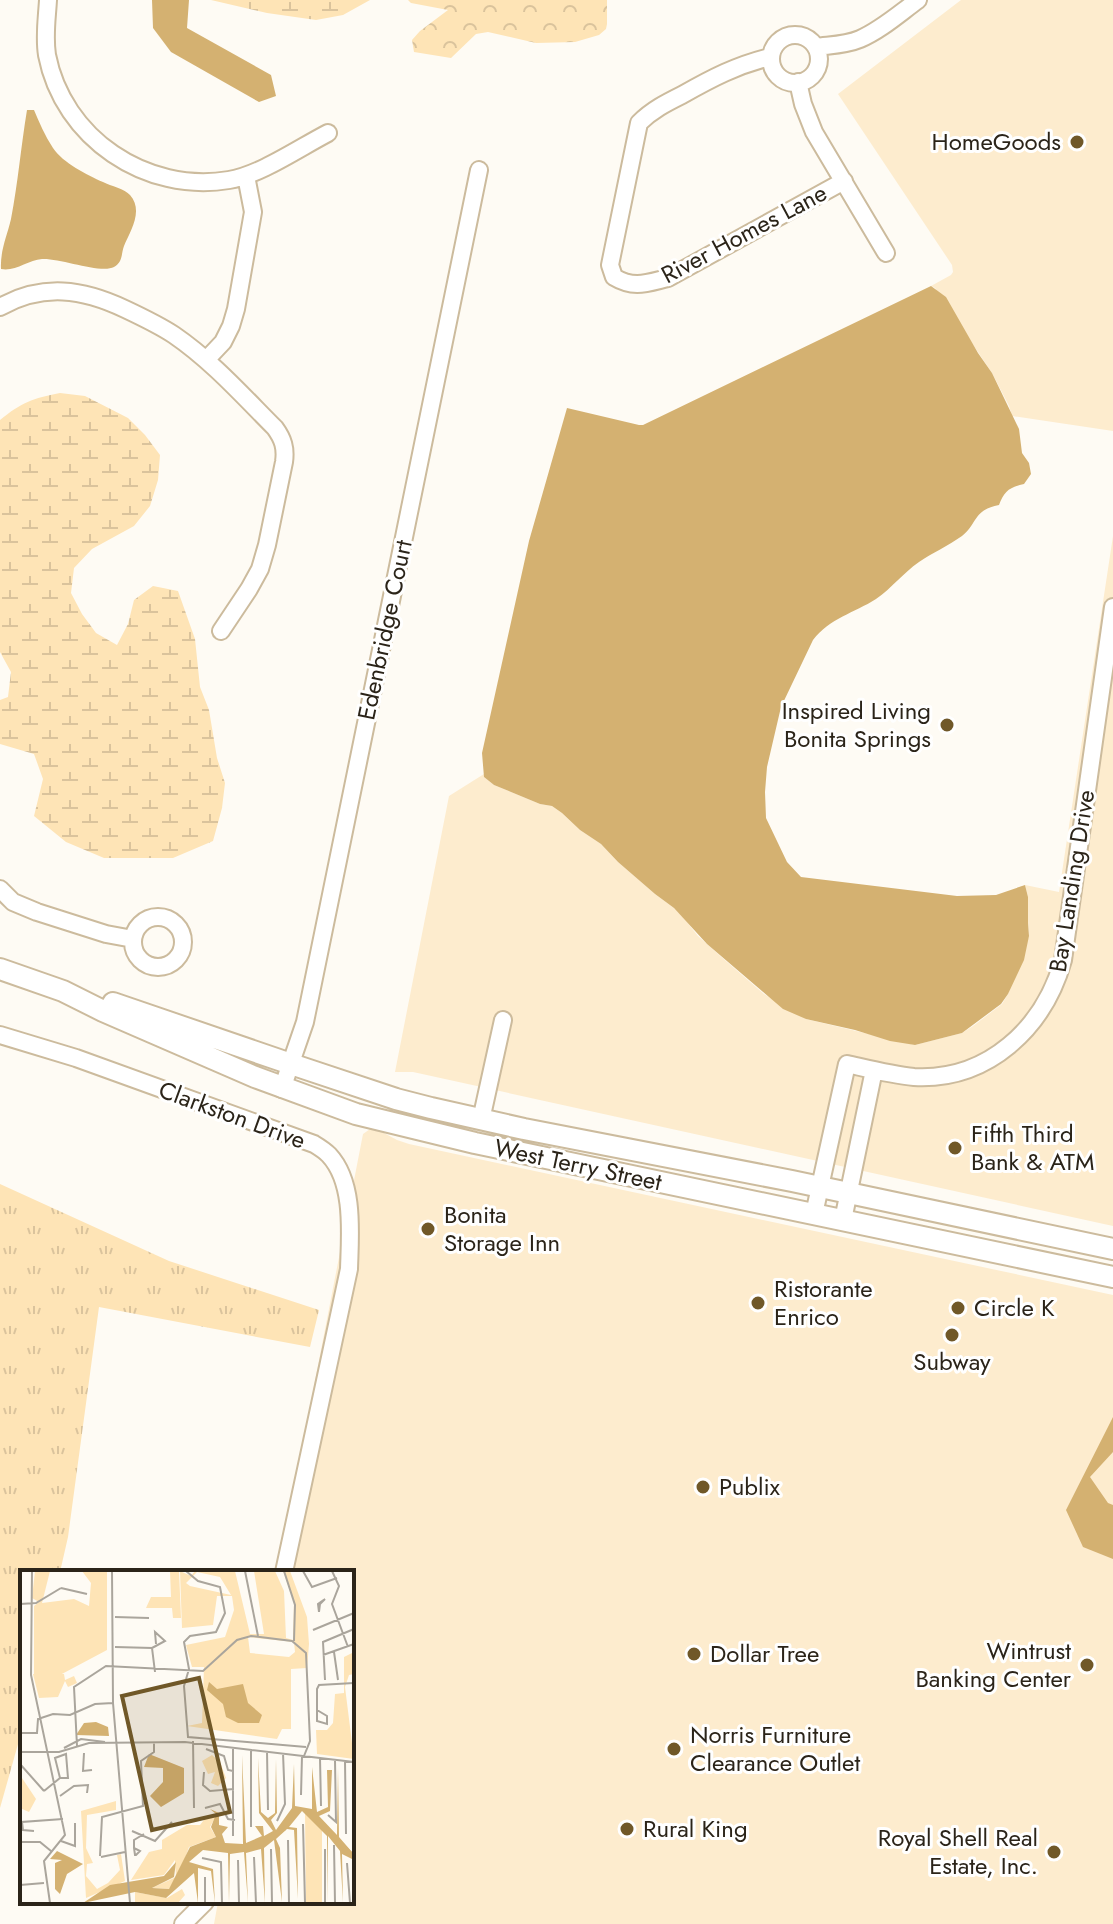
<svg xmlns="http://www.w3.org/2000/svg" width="1113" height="1924" viewBox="0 0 1113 1924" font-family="Jost,sans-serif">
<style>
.built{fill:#fdecce}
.grass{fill:url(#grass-tufts)}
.forest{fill:url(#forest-crowns)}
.wetland{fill:url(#wetland-marsh)}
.water{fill:#d4b171}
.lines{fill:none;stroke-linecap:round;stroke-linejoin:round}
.minor-casing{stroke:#ccbb9d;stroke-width:20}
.tertiary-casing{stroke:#ccbb9d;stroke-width:24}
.minor{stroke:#fff;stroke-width:16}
.tertiary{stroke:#fff;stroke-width:20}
.poi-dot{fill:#705828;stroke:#fff;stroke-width:3}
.labels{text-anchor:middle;stroke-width:6;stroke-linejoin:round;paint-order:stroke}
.poi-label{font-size:24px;fill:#2b2419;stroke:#fff;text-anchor:start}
.street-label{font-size:24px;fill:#2b2419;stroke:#fff}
.inset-river{fill:none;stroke:#d4b171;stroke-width:4}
.inset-road{fill:none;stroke:#aaa59c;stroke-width:2}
.view{fill:#705828;fill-opacity:0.15;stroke:#705828;stroke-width:4}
.inset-edge{fill:none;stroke:#2b2419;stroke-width:4}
</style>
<defs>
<pattern id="grass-tufts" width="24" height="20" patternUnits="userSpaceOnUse" patternTransform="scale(2)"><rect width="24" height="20" fill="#fee4b6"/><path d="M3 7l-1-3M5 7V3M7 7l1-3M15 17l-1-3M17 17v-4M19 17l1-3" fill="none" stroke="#dac39c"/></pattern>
<pattern id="forest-crowns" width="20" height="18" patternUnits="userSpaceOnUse" patternTransform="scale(2)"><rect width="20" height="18" fill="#fee4b6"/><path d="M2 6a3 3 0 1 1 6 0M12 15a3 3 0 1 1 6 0" fill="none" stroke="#dac39c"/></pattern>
<pattern id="wetland-marsh" width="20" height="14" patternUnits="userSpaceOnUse" patternTransform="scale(2)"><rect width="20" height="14" fill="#fee4b6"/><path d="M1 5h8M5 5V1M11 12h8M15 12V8" fill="none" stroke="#dac39c"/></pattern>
</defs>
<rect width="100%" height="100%" fill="#fefbf4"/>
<path class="built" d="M 961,0 L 1113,0 L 1113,431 L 1012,416 L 1009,406 L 992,373 L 935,288 L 931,286 L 951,275 L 953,272 L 952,265 L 838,94 Z
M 1113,536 L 1113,1226 L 413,1072 L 395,1072 L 449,796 L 484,774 L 484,777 L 494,785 L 540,804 L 552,806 L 562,813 L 580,830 L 601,844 L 618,862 L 655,894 L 674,908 L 683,917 L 698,936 L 726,961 L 764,994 L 795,1013 L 806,1019 L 915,1045 L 962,1033 L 973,1026 L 1002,1004 L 1008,994 L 1029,936 L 1028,923 L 1028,897 L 1025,885 L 1059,892 Z
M 373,1127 L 397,1140 L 409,1144 L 1113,1295 L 1113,1924 L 214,1924 L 218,1902 L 352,1902 L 352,1572 L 278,1571 L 363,1134 Z"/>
<path class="grass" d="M 0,1184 L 169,1261 L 319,1310 L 310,1347 L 99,1307 L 68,1537 L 60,1572 L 22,1572 L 22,1730 L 0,1808 Z"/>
<path class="forest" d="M 408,0 L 607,0 L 607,24 L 606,29 L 599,35 L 575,42 L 536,43 L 488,32 L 476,34 L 451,58 L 414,52 L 412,40 L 420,31 L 448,10 L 411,3 Z"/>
<path class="wetland" d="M 211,0 L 370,0 L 343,15 L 316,20 L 267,13 Z
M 60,393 L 85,396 L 128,418 L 145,435 L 160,455 L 158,480 L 150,506 L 134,526 L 92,549 L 74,568 L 71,593 L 82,614 L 96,633 L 117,645 L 128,624 L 134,600 L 153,586 L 178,591 L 195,639 L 200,687 L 209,710 L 217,758 L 225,783 L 222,808 L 213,841 L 173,858 L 104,858 L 66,842 L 34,816 L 43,779 L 34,754 L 0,744 L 0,700 L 8,697 L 11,672 L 0,652 L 0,420 C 21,403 33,398 60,393 Z"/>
<path class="water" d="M 152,0 L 189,0 L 187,28 L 271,75 L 276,96 L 259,102 L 171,52 L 153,28 Z
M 27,110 L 34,110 C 39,122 45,136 53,148 C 63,163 87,175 103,182 C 111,186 125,189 130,195 C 144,211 130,231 124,246 C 121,254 123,262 114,267 C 101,274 60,258 42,259 C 28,260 15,272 1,269 C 0,251 7,236 11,219 C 18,183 21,146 27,110 Z
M 931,286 L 946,297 L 978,353 L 992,373 L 1019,429 L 1022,453 L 1029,463 L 1031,474 L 1024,484 C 1010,487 1004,491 999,505 C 973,510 978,523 962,536 C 948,546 932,553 919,562 C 903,573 892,588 876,599 C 854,613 830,618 813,640 L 781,707 L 767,767 L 765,792 L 766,818 L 787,862 L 801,877 L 957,896 L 996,895 L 1025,885 L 1028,897 L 1028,923 L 1029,936 L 1024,960 L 1008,994 L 1001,1004 L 962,1033 L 915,1045 L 890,1041 L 855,1030 L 806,1019 L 783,1009 L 707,944 L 674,908 L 655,894 L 618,862 L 601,844 L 580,830 L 562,813 L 552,806 L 540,804 L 494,785 L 484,777 L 482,753 L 529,541 L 567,408 L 639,425 L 643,425 Z
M 1113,1417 L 1113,1452 L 1090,1477 L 1108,1503 L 1113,1505 L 1113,1559 L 1083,1547 L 1066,1510 Z"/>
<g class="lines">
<defs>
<path id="minor" d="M 48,0 C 47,18 44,36 47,55 C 63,138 146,194 229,180 C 260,175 299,148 328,133
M771 59a24 24 0 1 1 48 0a24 24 0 1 1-48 0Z
M 816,47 C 831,45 846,45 860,39 C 881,30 900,13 918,0
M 770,57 C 737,65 712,78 682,95 C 666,103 652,110 639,123 L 610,265 L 614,277 C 634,289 647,283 668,278 L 844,181
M 798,82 L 803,104 L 814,132 L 886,253
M 0,307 C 43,283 83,289 125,309 C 142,317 159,325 174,335 C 212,361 243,396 275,428 C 283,439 286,448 284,462 L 267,545 L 260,569 L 249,589 L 221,631
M 206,360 L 223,342 L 231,326 L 236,309 L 253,212 L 246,176
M 0,889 L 13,902 L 37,912 L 106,934 L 133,939
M133 942a25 25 0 1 1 50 0a25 25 0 1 1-50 0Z
M 0,1035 L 76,1058 L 314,1144 C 319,1147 325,1151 329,1155 C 355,1183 350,1234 349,1269 L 284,1572
M 282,1089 L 305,1022 L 479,170
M 481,1120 L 503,1020
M 814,1214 L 847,1064 C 869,1069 892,1075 914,1077 C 988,1081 1044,1028 1063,960 L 1113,607
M 843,1220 L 874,1070
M 183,1924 L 205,1902"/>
<path id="tertiary" d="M 0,969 L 63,991 L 103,1011 L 255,1077 L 356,1114 L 475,1143 L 1113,1277
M 113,1003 L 291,1064 L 396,1099 L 431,1108 L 524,1129 L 792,1181 L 1113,1249"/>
</defs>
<use href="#minor" class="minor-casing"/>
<use href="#tertiary" class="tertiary-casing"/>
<use href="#minor" class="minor"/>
<use href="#tertiary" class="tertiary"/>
</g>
<g class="poi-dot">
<circle cx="1077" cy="142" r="8"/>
<circle cx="947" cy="725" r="8"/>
<circle cx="955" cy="1148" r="8"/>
<circle cx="428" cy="1229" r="8"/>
<circle cx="758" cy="1303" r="8"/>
<circle cx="958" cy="1308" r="8"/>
<circle cx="952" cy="1335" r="8"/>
<circle cx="703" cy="1487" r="8"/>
<circle cx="694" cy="1654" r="8"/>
<circle cx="1087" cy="1665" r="8"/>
<circle cx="674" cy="1749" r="8"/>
<circle cx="627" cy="1829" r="8"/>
<circle cx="1054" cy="1852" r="8"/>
</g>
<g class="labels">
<g class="poi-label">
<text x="1061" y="150" text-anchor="end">HomeGoods</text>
<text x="931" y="719" text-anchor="end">Inspired Living<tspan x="931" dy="28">Bonita Springs</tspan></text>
<text x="971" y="1142">Fifth Third<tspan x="971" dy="28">Bank &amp; ATM</tspan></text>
<text x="444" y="1223">Bonita<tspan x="444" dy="28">Storage Inn</tspan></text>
<text x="774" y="1297">Ristorante<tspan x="774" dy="28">Enrico</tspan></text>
<text x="974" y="1316">Circle K</text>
<text x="952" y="1370" text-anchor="middle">Subway</text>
<text x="719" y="1495">Publix</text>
<text x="1071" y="1659" text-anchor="end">Wintrust<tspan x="1071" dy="28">Banking Center</tspan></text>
<text x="710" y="1662">Dollar Tree</text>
<text x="690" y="1743">Norris Furniture<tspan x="690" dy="28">Clearance Outlet</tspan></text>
<text x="643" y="1837">Rural King</text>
<text x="1038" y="1846" text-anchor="end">Royal Shell Real<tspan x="1038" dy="28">Estate, Inc.</tspan></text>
</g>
<g class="street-label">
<text transform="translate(744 234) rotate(-28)" y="8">River Homes Lane</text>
<text transform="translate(385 630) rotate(-78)" y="8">Edenbridge Court</text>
<text transform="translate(1072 881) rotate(-81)" y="8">Bay Landing Drive</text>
<text transform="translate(232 1115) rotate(20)" y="8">Clarkston Drive</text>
<text transform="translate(578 1165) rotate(12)" y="8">West Terry Street</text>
</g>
</g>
<g transform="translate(20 1570)">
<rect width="334" height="334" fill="#fefbf4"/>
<path d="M 15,1 L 30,1 L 22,33 L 54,29 L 69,36 L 71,13 L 62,1 L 87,1 L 87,80 L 40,105 L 14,104 L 14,36 L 19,32 L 12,28 ZM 160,1 L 171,6 L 175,1 L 215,1 L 230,64 L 244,64 L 234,1 L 255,1 L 264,21 L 266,68 L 273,70 L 274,32 L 263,1 L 270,1 L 287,47 L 289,74 L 287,98 L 271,99 L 271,159 L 262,159 L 257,169 L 167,156 L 182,153 L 184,97 L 172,97 L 166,75 L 205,67 L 214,40 L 212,26 L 197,26 L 193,55 L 162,58 ZM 177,2 L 200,7 L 211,25 L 170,16 L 166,13 ZM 228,67 L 274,72 L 275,82 L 269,87 L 230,83 ZM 334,82 L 334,104 L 329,105 L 325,117 L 334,189 L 297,184 L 296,160 L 307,160 L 313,153 L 315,124 L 324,123 L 324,87 ZM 0,205 L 16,229 L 9,242 L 0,238 ZM 285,243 L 302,259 L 302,333 L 286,333 Z" fill="#fee4b6" fill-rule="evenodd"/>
<path d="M 150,1 L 159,1 L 161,48 L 153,48 L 152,38 L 126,38 L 131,27 L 151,27 ZM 13,104 L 44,104 L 45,110 L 54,106 L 57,113 L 48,117 L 45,111 L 38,127 L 19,128 ZM 96,231 L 96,240 L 67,245 L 66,278 L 73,293 L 67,294 L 66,306 L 77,319 L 88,313 L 100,300 L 97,285 L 101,284 L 105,311 L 66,328 L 61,241 ZM 162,319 L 165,325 L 158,333 L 115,333 L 115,322 L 147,328 Z" fill="#fee4b6"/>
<path d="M 192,185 L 200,192 L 206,208 L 198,216 L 191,213 L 195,202 L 188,204 L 182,191 ZM 187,246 L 196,246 L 190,257 L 196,267 L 169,277 L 158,308 L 149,319 L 132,318 L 156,307 L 155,290 L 144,305 L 111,310 L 129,282 L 142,279 L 142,270 L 167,255 L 180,255 Z" fill="#fee4b6"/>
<path d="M 189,112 L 197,119 L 223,114 L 228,133 L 242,145 L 239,153 L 218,153 L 206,147 L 203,134 L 187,120 ZM 76,152 L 88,157 L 89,166 L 56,165 L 64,153 ZM 129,184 L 164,198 L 164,223 L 141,237 L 130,226 L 143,212 L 143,198 L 124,197 ZM 222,185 L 226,273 L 242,266 L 235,256 L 243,256 L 244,266 L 253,261 L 239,243 L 238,188 L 241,242 L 248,248 L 255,243 L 256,189 L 257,243 L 251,250 L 256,260 L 272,238 L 274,194 L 275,236 L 292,239 L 292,197 L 297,242 L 308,237 L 307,200 L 312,200 L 310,241 L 299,246 L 317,265 L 318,198 L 319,267 L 332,282 L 334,195 L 334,290 L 322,284 L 323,333 L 320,281 L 308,266 L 307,333 L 307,266 L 282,241 L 269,257 L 277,258 L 278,329 L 274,260 L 267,259 L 256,269 L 260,278 L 262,332 L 254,270 L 244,278 L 245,333 L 241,279 L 226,283 L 228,333 L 224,282 L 210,284 L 209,333 L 208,283 L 183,280 L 169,292 L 193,299 L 195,333 L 191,301 L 178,298 L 178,333 L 174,303 L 146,328 L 115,322 L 63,333 L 90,315 L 144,306 L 156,292 L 154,307 L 132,318 L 149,319 L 170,277 L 196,267 L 191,257 L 196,244 L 190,239 L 199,243 L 199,255 L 208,257 L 202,264 L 205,273 L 223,274 ZM 37,281 L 63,294 L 47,304 L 40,324 L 35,319 L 35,293 L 42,290 L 30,289 Z" fill="#d4b171"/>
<path class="inset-river" d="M 310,263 L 334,287M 248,269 L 264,259 L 268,249"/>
<path class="inset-road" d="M 12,1 L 11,105 L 45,265 L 24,291 L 30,333M 92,1 L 93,133 L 110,333M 166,1 L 178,11 L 200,17 L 205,43 L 196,62 L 170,66 L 164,72 L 169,99 L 164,116 L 168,167 L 286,177M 225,1 L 238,66M 264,1 L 275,35 L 274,71M 283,1 L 292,17 L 317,8M 312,1 L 319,16 L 312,34 L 328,77M 41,18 L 67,24M 305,29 L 300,34 L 299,42 L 298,34 ZM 0,34 L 16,33 L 41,18M 95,47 L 129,48M 293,60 L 334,43M 95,77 L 132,78 L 135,102M 132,78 L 145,71 L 135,62 L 136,74M 314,82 L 318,110M 303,85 L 334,74M 305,110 L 303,72 L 334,59M 297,140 L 307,146 L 307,154 L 297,151 L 297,119 L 299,115 L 334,113M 0,163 L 17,163 L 18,149 L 33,144 L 50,145 L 75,134 L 93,133M 173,171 L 174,238M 57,176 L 54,117 L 86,96 L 183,101 L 217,70 L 231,66 L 272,71 L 286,83 L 290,171 L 284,186M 213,177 L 213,266M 44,178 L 61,169 L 85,172M 186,179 L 204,186 L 208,200 L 213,201M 231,179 L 231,257M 247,181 L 248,240M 0,182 L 39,182 L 69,173 L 165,172 L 334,192M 64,183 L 63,201 L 72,200M 300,188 L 301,236M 325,191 L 326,264M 0,194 L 24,221M 184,202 L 183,215 L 190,221 L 214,219M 24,221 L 40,208 L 48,208 L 46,184 L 35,188 L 40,208M 281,225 L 282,186M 40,226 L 54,216 L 68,215 L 67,223M 185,238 L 200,234 L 208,249 L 215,250M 308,245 L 316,252 L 315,190M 257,251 L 265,234 L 263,183M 283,254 L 285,333M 14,261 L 3,260 L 2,252 L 43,249M 112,261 L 135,271 L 152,252M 268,270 L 269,333M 41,271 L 55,276 L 55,253M 0,272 L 20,272 L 31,281M 314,275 L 315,333M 114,278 L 120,281 L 116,285 L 115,285 L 114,278 L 114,270 L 124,264M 251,279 L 252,333M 305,279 L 305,333M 80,286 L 82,247 L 123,236 L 121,191 L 134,182 L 134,172M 81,287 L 105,282M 234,287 L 236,333M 182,288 L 201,292 L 202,333M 218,290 L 219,333M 327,293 L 330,333M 185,307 L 185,333M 0,315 L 24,313"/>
<path class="view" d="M 179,108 L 210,242 L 132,260 L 102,126 Z"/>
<rect width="334" height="334" class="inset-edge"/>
</g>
</svg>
